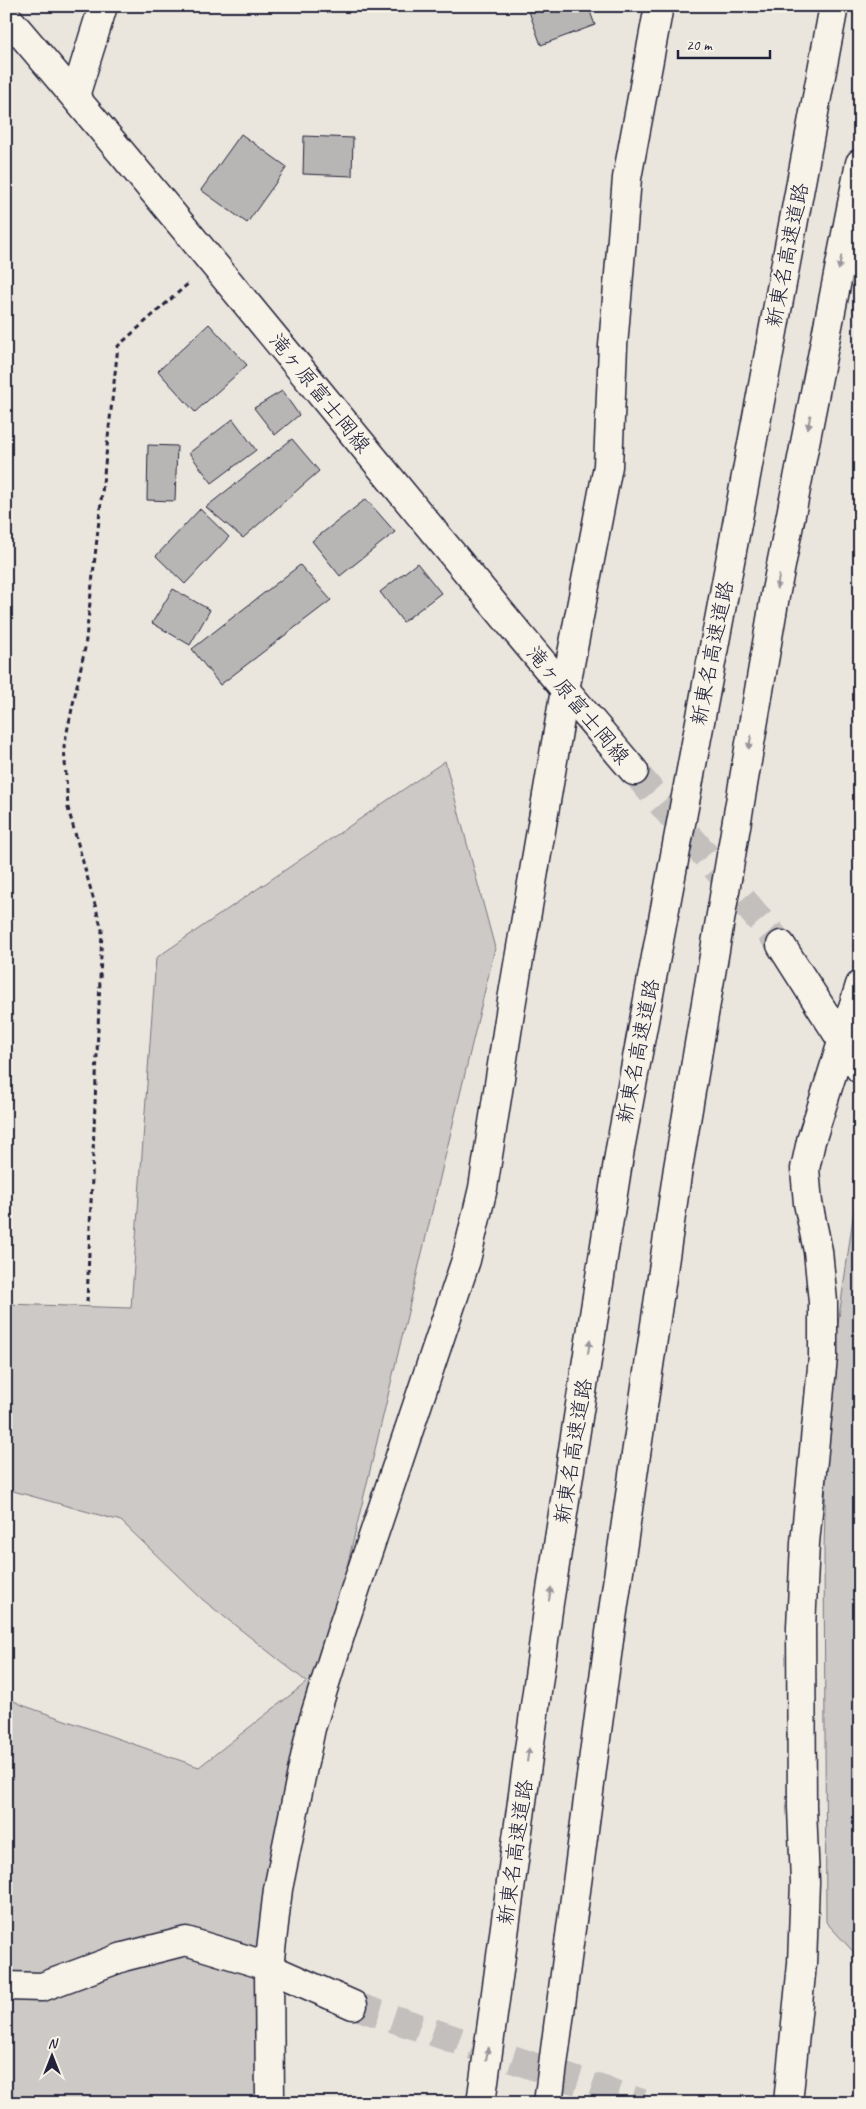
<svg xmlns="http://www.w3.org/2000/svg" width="866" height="2109" viewBox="0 0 866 2109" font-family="Caveat,'Klee One',sans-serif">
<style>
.green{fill:#cdc9c6;stroke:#787680}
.building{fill:#b8b6b5;stroke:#22223b}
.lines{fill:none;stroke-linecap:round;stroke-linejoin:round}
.street-tunnel{stroke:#c2bfbd;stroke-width:28;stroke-dasharray:28 14;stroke-linecap:butt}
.secondary-tunnel{stroke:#c2bfbd;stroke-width:28;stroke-dasharray:28 14;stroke-linecap:butt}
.street-casing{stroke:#22223b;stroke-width:31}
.secondary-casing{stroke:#22223b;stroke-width:31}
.highway-casing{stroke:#22223b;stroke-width:31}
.path{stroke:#22223b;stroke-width:3;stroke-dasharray:5 4;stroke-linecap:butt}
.street{stroke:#f7f3e8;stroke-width:28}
.secondary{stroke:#f7f3e8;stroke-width:28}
.highway{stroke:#f7f3e8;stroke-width:28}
.oneway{fill:#97959a}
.labels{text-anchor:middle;stroke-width:4;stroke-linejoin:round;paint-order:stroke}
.street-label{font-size:21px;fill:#22223b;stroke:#f7f3e8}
</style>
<rect width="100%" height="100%" fill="#eae6de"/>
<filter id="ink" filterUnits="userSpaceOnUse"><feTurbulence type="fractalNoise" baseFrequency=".02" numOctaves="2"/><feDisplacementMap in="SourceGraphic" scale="10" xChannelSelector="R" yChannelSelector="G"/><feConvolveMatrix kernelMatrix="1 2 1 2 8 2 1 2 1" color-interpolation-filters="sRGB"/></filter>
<g filter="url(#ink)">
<path class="green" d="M 445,761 L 495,948 L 334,1621 L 260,2103 L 6,2103 L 6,1697 L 22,1705 L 199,1767 L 307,1682 L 203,1600 L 121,1521 L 6,1489 L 6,1304 L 131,1308 L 156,958 Z
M 860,1168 L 860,1457 L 853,1463 L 860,1471 L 860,1959 L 826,1922 L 824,1549 L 828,1395 Z"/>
<path class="building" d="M 527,6 L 588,6 L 595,25 L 541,45 Z
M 241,134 L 287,167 L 247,223 L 201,190 Z
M 304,136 L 353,138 L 352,176 L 303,174 Z
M 209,324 L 247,365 L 195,412 L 158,371 Z
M 282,391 L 299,415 L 275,435 L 254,408 Z
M 233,419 L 256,450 L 212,483 L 189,453 Z
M 292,439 L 319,471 L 243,538 L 206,507 Z
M 148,445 L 177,446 L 175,501 L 147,500 Z
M 366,499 L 395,532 L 340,576 L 312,541 Z
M 200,509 L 229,537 L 185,584 L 156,556 Z
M 417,563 L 441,593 L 403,622 L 380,592 Z
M 300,565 L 331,600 L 220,685 L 192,649 Z
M 173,589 L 210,610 L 190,645 L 152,623 Z"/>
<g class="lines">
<path class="street-tunnel" d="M 353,2005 L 642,2103"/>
<path class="secondary-tunnel" d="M 634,771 L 781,945"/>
<defs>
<path id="street" d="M 75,96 L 103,6
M 6,1986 L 42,1987 L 123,1957 L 186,1941 L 258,1963 L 353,2005
M 270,2103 L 269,1967 L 278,1889 L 311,1728 L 342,1629 L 466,1260 L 483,1188 L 512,1000 L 565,690 L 608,466 L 613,346 L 627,178 L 659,6
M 788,2103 L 802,1964 L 805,1882 L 802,1808 L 801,1627 L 805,1543 L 823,1357 L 823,1302 L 818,1251 L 808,1203 L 805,1169 L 811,1141 L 860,985"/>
<path id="secondary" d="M 6,16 C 219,264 421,522 634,771
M 781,945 L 860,1069"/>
<path id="highway" d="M 481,2103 L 549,1603 L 620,1149 L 834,6
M 548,2103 L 611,1625 L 678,1168 L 775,596 L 860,163"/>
</defs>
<use href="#street" class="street-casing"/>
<use href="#secondary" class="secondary-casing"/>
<use href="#highway" class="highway-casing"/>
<path class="path" d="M 87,1302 L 102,930 L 68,808 L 64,746 L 85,648 L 118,346 L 190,282"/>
<use href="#street" class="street"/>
<use href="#secondary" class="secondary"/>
<use href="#highway" class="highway"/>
</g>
<defs><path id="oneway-solid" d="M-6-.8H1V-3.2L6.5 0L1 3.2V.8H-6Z" transform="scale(1.25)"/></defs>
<g class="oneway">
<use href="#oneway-solid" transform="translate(840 263) rotate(101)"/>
<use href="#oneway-solid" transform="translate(809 422) rotate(101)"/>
<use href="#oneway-solid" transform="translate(778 582) rotate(101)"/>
<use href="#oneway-solid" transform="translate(750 742) rotate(100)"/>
<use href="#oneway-solid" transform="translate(589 1347) rotate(-81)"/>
<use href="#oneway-solid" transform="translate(550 1594) rotate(-81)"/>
<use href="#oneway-solid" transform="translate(528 1755) rotate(-82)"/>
<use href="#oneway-solid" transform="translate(487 2054) rotate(-82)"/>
</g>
</g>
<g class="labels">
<g class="street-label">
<text transform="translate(787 255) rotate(-79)" y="7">新東名高速道路</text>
<text transform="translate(320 393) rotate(51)" y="7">滝ヶ原富士岡線</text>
<text transform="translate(712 653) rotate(-79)" y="7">新東名高速道路</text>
<text transform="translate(578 705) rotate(50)" y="7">滝ヶ原富士岡線</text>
<text transform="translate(638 1051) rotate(-79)" y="7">新東名高速道路</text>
<text transform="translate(573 1451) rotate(-81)" y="7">新東名高速道路</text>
<text transform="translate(515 1852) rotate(-82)" y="7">新東名高速道路</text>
</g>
</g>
<rect width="866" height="2109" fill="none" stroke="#f7f3e8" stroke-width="25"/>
<rect x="12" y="12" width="841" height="2084" fill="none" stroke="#22223b" stroke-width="2" filter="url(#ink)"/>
<g transform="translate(52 2056)" stroke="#f7f3e8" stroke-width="4" paint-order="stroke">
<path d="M0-4L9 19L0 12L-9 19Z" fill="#22223b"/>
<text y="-8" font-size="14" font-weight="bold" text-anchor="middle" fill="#22223b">N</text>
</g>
<path d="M678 50v8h92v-8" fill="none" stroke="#22223b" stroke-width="2.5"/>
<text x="686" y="50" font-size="15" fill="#22223b" stroke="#f7f3e8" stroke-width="4" paint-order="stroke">20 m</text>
</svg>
